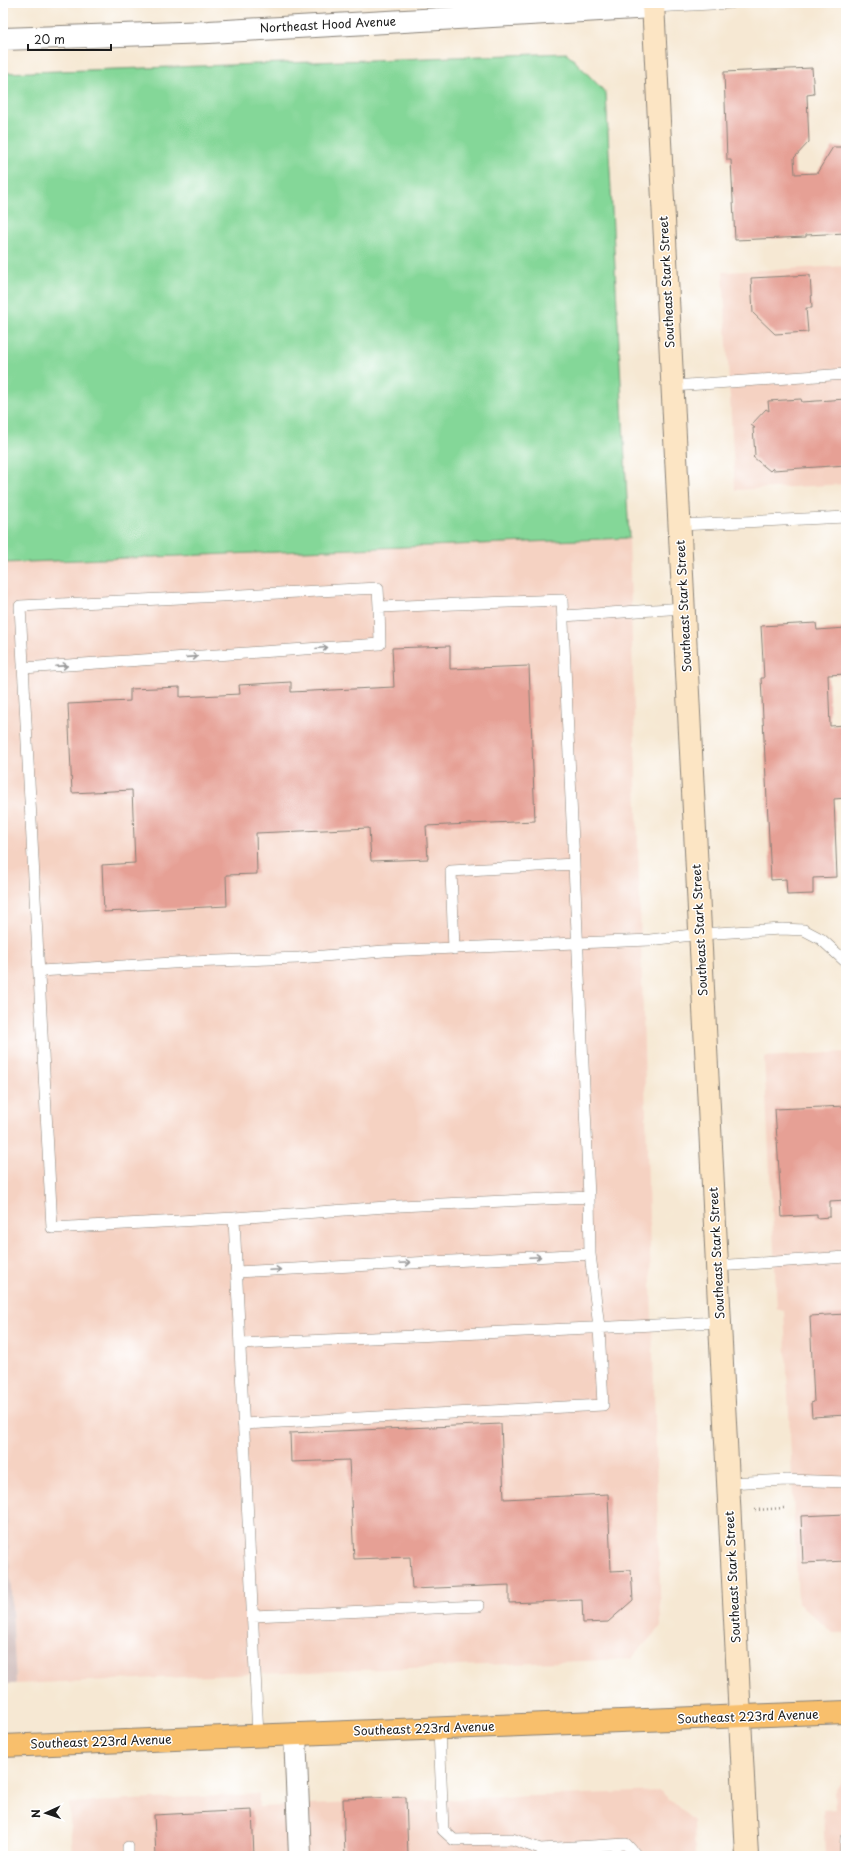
<svg xmlns="http://www.w3.org/2000/svg" width="849" height="1859" viewBox="0 0 849 1859" font-family="'Playpen Sans',sans-serif">
<style>
.built{fill:#f5d2c2}
.industrial{fill:#d1bfbd}
.green{fill:#84d798;stroke:#507a5a}
.building{fill:#e6a095}
.lines{fill:none;stroke-linecap:round;stroke-linejoin:round}
.lane-casing{stroke:#898278;stroke-width:12}
.street-casing{stroke:#898278;stroke-width:24}
.secondary-casing{stroke:#898278;stroke-width:24}
.primary-casing{stroke:#898278;stroke-width:24}
.path{stroke:#898278;stroke-width:2.5;stroke-dasharray:1 3;stroke-linecap:butt}
.lane{stroke:#fff;stroke-width:11}
.street{stroke:#fff;stroke-width:22}
.secondary{stroke:#fce5c4;stroke-width:22}
.primary{stroke:#f8bf6c;stroke-width:22}
.oneway{stroke:#999}
.labels{text-anchor:middle;stroke-width:3;stroke-linejoin:round;paint-order:stroke}
.street-label{font-size:12px;fill:#1c1c1c;stroke:#fff}
</style>
<rect width="100%" height="100%" fill="#fff"/>
<filter id="ink" filterUnits="userSpaceOnUse"><feTurbulence type="fractalNoise" baseFrequency=".025" numOctaves="2"/><feDisplacementMap in="SourceGraphic" scale="8" xChannelSelector="R" yChannelSelector="G"/><feConvolveMatrix kernelMatrix="1 2 1 2 8 2 1 2 1" color-interpolation-filters="sRGB"/></filter>
<filter id="wash" filterUnits="userSpaceOnUse"><feTurbulence type="fractalNoise" baseFrequency=".012" numOctaves="4" result="noise"/><feDisplacementMap in="SourceGraphic" scale="16" xChannelSelector="R" yChannelSelector="G"/><feGaussianBlur stdDeviation="0.9" result="paint"/><feColorMatrix in="noise" values="0 0 0 0 0 0 0 0 0 0 0 0 0 0 0 0 0 1.4 0 .05"/><feComposite in="paint" operator="in"/></filter>
<g filter="url(#wash)">
<rect width="100%" height="100%" fill="#f6e8d3"/>
<path class="built" d="M 846,266 L 846,484 L 735,490 L 723,272 Z
M 629,538 L 661,1626 L 631,1659 L 16,1684 L 3,1437 L 3,563 Z
M 846,1052 L 846,1633 L 833,1633 L 798,1603 L 784,1310 L 777,1309 L 764,1057 Z
M 846,1775 L 846,1856 L 825,1856 L 823,1810 L 835,1809 L 834,1792 Z
M 660,1791 L 694,1821 L 695,1856 L 72,1856 L 69,1803 L 259,1794 L 259,1807 Z"/>
<path class="industrial" d="M 3,1437 L 16,1684 L 3,1684 Z"/>
<path class="green" d="M 567,53 L 606,93 L 629,538 L 3,563 L 3,73 Z"/>
<g id="blocks">
<path class="building" d="M 812,68 L 814,94 L 807,95 L 809,142 L 794,158 L 795,174 L 817,173 L 833,147 L 846,147 L 846,233 L 806,235 L 806,237 L 735,240 L 731,160 L 727,160 L 724,72 Z
M 810,275 L 812,308 L 806,308 L 808,332 L 775,334 L 753,313 L 751,278 Z
M 801,399 L 802,402 L 846,399 L 846,465 L 773,470 L 773,468 L 770,471 L 753,457 L 755,455 L 753,428 L 755,428 L 751,425 L 766,409 L 769,411 L 768,401 Z
M 816,623 L 817,630 L 846,628 L 846,674 L 828,675 L 830,726 L 846,725 L 846,798 L 834,799 L 837,877 L 813,878 L 813,894 L 787,895 L 786,879 L 771,880 L 761,678 L 764,678 L 761,626 Z
M 450,646 L 450,669 L 529,666 L 535,821 L 426,826 L 428,859 L 371,861 L 369,828 L 256,833 L 257,874 L 226,875 L 227,906 L 104,912 L 102,865 L 135,863 L 132,790 L 72,793 L 68,704 L 130,701 L 130,689 L 180,687 L 180,697 L 240,694 L 239,685 L 291,682 L 291,692 L 394,687 L 392,648 Z
M 846,1106 L 846,1200 L 830,1201 L 830,1217 L 817,1218 L 817,1215 L 782,1217 L 775,1109 Z
M 846,1314 L 846,1415 L 812,1417 L 811,1403 L 814,1402 L 810,1316 Z
M 501,1424 L 504,1499 L 608,1494 L 611,1571 L 631,1570 L 633,1600 L 608,1622 L 583,1623 L 582,1600 L 509,1603 L 509,1585 L 412,1589 L 410,1557 L 354,1559 L 349,1460 L 291,1462 L 290,1433 Z
M 846,1514 L 846,1561 L 803,1563 L 801,1516 Z
M 406,1797 L 408,1856 L 345,1856 L 343,1799 Z
M 252,1810 L 254,1856 L 156,1856 L 154,1815 Z"/>
</g>
</g>
<g filter="url(#ink)">
<use href="#blocks" fill-opacity="0" stroke="#898278" stroke-width="1"/>
<g class="lines">
<defs>
<path id="lane" d="M 653,7 L 731,3
M 673,386 L 846,374
M 680,525 L 846,517
M 563,616 L 684,608
M 23,668 L 380,644 L 379,607
M 454,949 L 451,871 L 574,864
M 40,971 L 189,962 L 299,958 L 384,951 L 650,940 L 700,934 L 782,929 L 804,930 L 821,939 L 846,962
M 234,1218 L 52,1228 L 20,606 L 378,588 L 379,607 L 562,600 L 589,1197 L 400,1206 L 234,1218 L 258,1736
M 717,1266 L 846,1257
M 236,1272 L 590,1254
M 240,1344 L 720,1322
M 243,1424 L 603,1405 L 599,1327 L 590,1254 L 589,1197
M 728,1483 L 787,1480 L 846,1482
M 253,1616 L 479,1606
M 439,1728 L 443,1830 L 454,1840 L 512,1839 L 540,1849 L 626,1844 L 637,1856
M 128,1847 L 128,1856
M 845,1856 L 846,1838"/>
<path id="street" d="M 3,39 L 209,32 L 653,7
M 295,1735 L 300,1856"/>
<path id="secondary" d="M 653,3 L 747,1856"/>
<path id="primary" d="M 3,1746 L 846,1712"/>
</defs>
<use href="#lane" class="lane-casing"/>
<use href="#street" class="street-casing"/>
<use href="#secondary" class="secondary-casing"/>
<use href="#primary" class="primary-casing"/>
<path class="path" d="M 755,1510 L 784,1508"/>
<use href="#lane" class="lane"/>
<use href="#street" class="street"/>
<use href="#secondary" class="secondary"/>
<use href="#primary" class="primary"/>
</g>
<defs><path id="oneway-shaft" d="M-6 0H5M1.5-3L5.5 0L1.5 3" fill="none" stroke-width="1.6" stroke-linecap="round" stroke-linejoin="round"/></defs>
<g class="oneway">
<use href="#oneway-shaft" transform="translate(322 648) rotate(-5)"/>
<use href="#oneway-shaft" transform="translate(192 657) rotate(-4)"/>
<use href="#oneway-shaft" transform="translate(62 666) rotate(-4)"/>
<use href="#oneway-shaft" transform="translate(535 1257) rotate(-3)"/>
<use href="#oneway-shaft" transform="translate(405 1263) rotate(-3)"/>
<use href="#oneway-shaft" transform="translate(275 1270) rotate(-3)"/>
</g>
</g>
<g class="labels">
<g class="street-label">
<text transform="translate(328 25) rotate(-3)" y="4">Northeast Hood Avenue</text>
<text transform="translate(667 282) rotate(-93)" y="4">Southeast Stark Street</text>
<text transform="translate(684 606) rotate(-93)" y="4">Southeast Stark Street</text>
<text transform="translate(700 930) rotate(-93)" y="4">Southeast Stark Street</text>
<text transform="translate(717 1253) rotate(-93)" y="4">Southeast Stark Street</text>
<text transform="translate(733 1577) rotate(-93)" y="4">Southeast Stark Street</text>
<text transform="translate(748 1717) rotate(-2)" y="4">Southeast 223rd Avenue</text>
<text transform="translate(424 1729) rotate(-2)" y="4">Southeast 223rd Avenue</text>
<text transform="translate(101 1742) rotate(-2)" y="4">Southeast 223rd Avenue</text>
</g>
</g>
<rect width="849" height="1859" fill="none" stroke="#fff" stroke-width="16"/>
<g transform="translate(46 1813) rotate(267)" stroke="#ffffff" stroke-width="3" paint-order="stroke">
<path d="M0-3L7 15L0 10L-7 15Z" fill="#1c1c1c"/>
<text y="-6" font-size="11" font-weight="bold" text-anchor="middle" fill="#1c1c1c">N</text>
</g>
<path d="M28 44v6h83v-6" fill="none" stroke="#1c1c1c" stroke-width="2"/>
<text x="34" y="44" font-size="12" fill="#1c1c1c" stroke="#ffffff" stroke-width="3" paint-order="stroke">20 m</text>
</svg>
